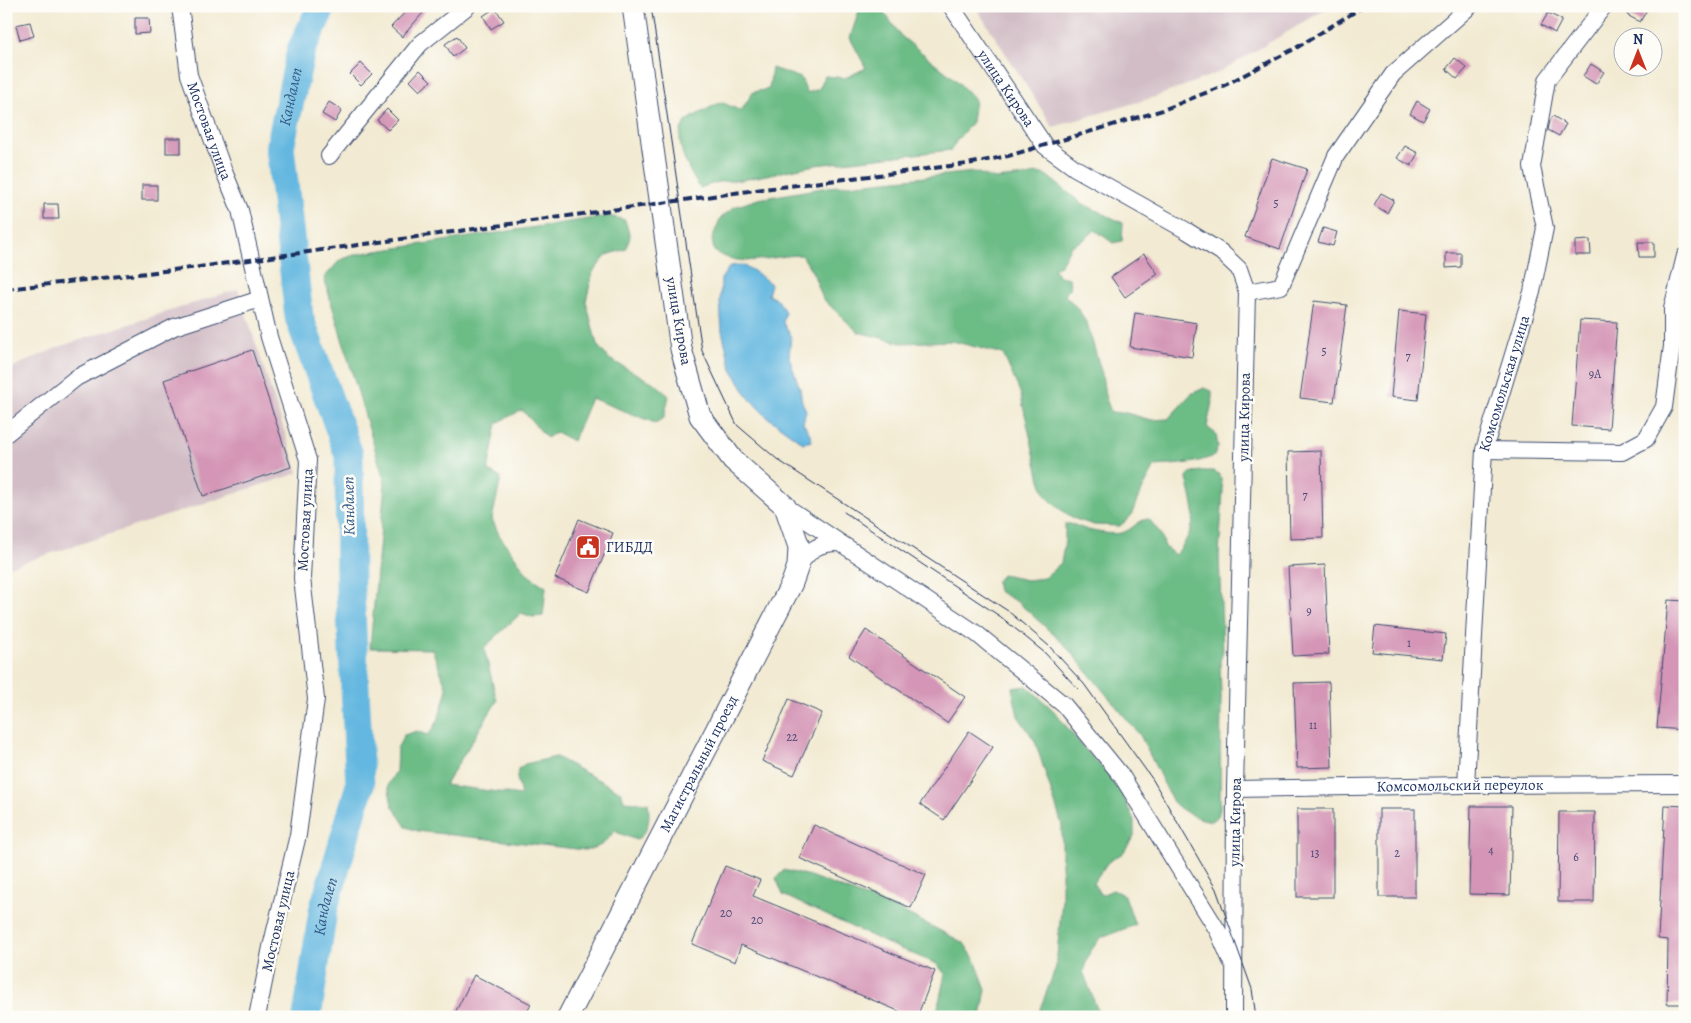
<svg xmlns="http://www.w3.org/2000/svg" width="1691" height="1023" viewBox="0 0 1691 1023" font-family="Alegreya,serif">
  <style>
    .industrial { fill: #d2bdc6 }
    .forest { fill: #6cbc86; stroke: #447672 }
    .water { fill: #64b7e0; stroke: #40739f }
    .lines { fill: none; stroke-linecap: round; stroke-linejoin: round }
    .river { stroke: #64b7e0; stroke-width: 29 }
    .building { fill: #d495b6 }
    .minor-casing { stroke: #3b4b6f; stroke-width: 18 }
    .major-casing { stroke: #3b4b6f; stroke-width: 23 }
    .minor { stroke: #fff; stroke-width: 16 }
    .major { stroke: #fff; stroke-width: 21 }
    .tram { stroke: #1b2f5e; stroke-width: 1 }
    .rail { stroke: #1b2f5e; stroke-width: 4; stroke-dasharray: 8 4; stroke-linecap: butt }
    .labels { text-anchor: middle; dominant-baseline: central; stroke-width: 5; stroke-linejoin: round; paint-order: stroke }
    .number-label { font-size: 12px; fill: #494874 }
    .street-label { font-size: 15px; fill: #1b2f5e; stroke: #fdfcf7 }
    .poi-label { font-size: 15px; fill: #1b2f5e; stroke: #fdfcf7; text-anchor: start }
    .water-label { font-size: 16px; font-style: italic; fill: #315885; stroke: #fdfcf7 }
  </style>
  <rect width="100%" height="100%" fill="#fdfcf7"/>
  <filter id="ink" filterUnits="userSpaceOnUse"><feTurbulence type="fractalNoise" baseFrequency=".02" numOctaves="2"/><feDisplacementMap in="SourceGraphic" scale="10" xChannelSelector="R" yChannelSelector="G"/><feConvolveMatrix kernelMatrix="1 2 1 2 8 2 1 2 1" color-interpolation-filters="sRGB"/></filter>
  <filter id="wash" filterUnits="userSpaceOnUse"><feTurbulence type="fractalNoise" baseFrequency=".0096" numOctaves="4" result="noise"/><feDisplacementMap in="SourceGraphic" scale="20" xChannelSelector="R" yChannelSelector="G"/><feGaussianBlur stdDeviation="1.12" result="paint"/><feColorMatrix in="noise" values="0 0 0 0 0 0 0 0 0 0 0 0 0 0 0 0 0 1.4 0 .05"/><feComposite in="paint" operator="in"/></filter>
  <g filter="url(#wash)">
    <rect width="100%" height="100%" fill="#f2ead2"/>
    <g class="industrial">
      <polygon points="975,6 1331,6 1220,72 1155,97 1053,127"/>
      <polygon points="238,289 298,473 6,568 6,370 61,346"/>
    </g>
    <g class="forest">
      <path d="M860,8H881L901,36L956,80L975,100L972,122L957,140L951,150L815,165L742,180L718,182L700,188C690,173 670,138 686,122C692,116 712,107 721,102L741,111L753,92L769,89L772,68L801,78L807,93L819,89L825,76L845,78L866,68L850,38Z"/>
      <path d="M975,172L995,179L1027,176L1037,173L1046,175L1081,203L1123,223L1122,241L1113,243L1095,230L1085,239L1071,246L1061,264L1054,269L1059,276L1069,278L1070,287L1065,295L1079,310L1087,324L1102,374L1105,396L1111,412L1126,413L1151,420L1168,419L1191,394L1204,388L1212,391V402L1207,427L1216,434L1218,447L1214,456C1192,465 1178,464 1155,466L1138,498L1131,516L1120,526L1094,525L1075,519L1057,507L1046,496L1040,480L1020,392L1003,354L952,341L902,343L858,332L823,299L814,275L802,255C771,255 742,270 714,251L712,239L720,219L734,207L758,199L828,187Z"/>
      <path d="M609,216L625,220L630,237L626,249L607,255L593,272L586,301L597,345L609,359L656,384L669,396L664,418L655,423L591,398L573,441L556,432L547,438L522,410L497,423L488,471L501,478L492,519L499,535L528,575L546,587L543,616L533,617L521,613L484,648L497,701L445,785L521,795L517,778L518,769L525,764L556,757L621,792L624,801L648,803C650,818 650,831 636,840L614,831C606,843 600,848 585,850L418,831L406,827L392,805L388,785L396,771L397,749L404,735L417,731L428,735L438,721L447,689L432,649L370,648L385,483L324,278L340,260L357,254Z"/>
      <path d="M1201,471H1214L1220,475L1223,490L1219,556L1223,651L1220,661L1221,696L1220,809L1218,816L1211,821C1196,818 1184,813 1173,802L1140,735L1065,645L1019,603L998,591L996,582L1002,575L1027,580L1044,578L1061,563L1065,540V524C1074,523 1080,528 1088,530C1097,532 1112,535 1121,533C1132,531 1138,519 1149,519L1161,534L1165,547L1175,555C1185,545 1194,527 1194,512C1193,501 1189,489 1187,478L1190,473Z"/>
      <polygon points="1027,686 1054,711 1083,747 1117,784 1134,820 1134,836 1123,853 1108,862 1093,883 1101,895 1113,890 1125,896 1135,925 1100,938 1090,952 1083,971 1100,1017 1037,1017 1056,967 1062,898 1062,825 1035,741 1018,716 1012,688"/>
      <polygon points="784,870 810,876 902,911 964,943 975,960 986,989 981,1017 936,1017 945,974 937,964 884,942 783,895 776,878"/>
    </g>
    <path class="water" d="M741,265C757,271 758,275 771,284L768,295L778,300L785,312L783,323L791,336L789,357L800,389L802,402L806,410L803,423L810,434L812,441L803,443L767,417L748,397L731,368L722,331L720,303L721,279L730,266Z"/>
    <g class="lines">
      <path class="river" id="s1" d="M307,1017L323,911L360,785L350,592L349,455L299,317L280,147L301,50L322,6"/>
    </g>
    <g id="blocks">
      <g class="building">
        <polygon points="411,6 429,6 402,37 391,27"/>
        <polygon points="1631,6 1649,6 1640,22 1627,15"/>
        <polygon points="495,8 504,21 491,29 483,16"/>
        <polygon points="1548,13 1562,20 1555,33 1541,25"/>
        <polygon points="135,18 149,18 150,33 135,34"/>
        <polygon points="30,22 34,36 20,40 16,25"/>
        <polygon points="457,36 465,48 453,57 445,44"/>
        <polygon points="1455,58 1467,68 1457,79 1446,69"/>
        <polygon points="361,63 372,74 361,85 350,74"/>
        <polygon points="1591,64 1604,72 1596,84 1583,76"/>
        <polygon points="420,70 431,81 420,91 410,81"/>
        <polygon points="1417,101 1430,109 1423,121 1410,114"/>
        <polygon points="329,102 342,110 335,122 322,114"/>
        <polygon points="387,109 398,120 388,130 377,120"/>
        <polygon points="1553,116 1566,124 1559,136 1548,130 1550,121"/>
        <rect x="166" y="138" width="15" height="15"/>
        <polygon points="1405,146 1418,153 1411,166 1397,158"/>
        <polygon points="1272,158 1307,169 1280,249 1245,237"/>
        <rect x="142" y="185" width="15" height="15"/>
        <polygon points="1381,193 1394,200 1387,213 1374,205"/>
        <polygon points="44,204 58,204 59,219 44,219"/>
        <polygon points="1323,228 1337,232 1333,246 1318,242"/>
        <polygon points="1590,240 1591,255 1575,255 1575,241"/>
        <polygon points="1638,242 1654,242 1654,257 1639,257"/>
        <polygon points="1446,253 1461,253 1461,267 1446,268"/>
        <polygon points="1144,254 1158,274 1125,297 1111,277"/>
        <polygon points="1314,301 1347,305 1334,402 1300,398"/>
        <polygon points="1399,311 1426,314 1418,400 1391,397"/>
        <polygon points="1135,313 1197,323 1192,357 1130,347"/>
        <polygon points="1580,320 1617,322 1609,429 1572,426"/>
        <polygon points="252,350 291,467 203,496 164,380"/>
        <polygon points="1321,451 1323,538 1290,539 1288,452"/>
        <polygon points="579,519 613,533 589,592 555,578"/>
        <polygon points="1325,565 1329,654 1293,656 1288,567"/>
        <polygon points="1668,600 1685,601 1685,730 1657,728"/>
        <polygon points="1375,626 1446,634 1443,659 1372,652"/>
        <polygon points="866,630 965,697 947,723 849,656"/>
        <polygon points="1329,682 1332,767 1297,768 1294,683"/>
        <polygon points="789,699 822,713 794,775 762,761"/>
        <polygon points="969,731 993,747 944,820 920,804"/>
        <polygon points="1665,805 1685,806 1685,1004 1667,1004 1668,940 1658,939"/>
        <polygon points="1471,806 1512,806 1510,895 1469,894"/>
        <rect x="1297" y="809" width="36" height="88"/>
        <rect x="1379" y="809" width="36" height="88"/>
        <polygon points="1559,812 1595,812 1594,902 1558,902"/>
        <polygon points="814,825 926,875 911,908 799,858"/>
        <polygon points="725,866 760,880 753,896 935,971 917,1017 913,1017 741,945 735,962 692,944"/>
        <polygon points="474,975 531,1004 525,1017 453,1017"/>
      </g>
    </g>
  </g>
  <g filter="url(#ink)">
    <use href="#blocks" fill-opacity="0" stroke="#3b4b6f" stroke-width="1"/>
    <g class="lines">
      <defs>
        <g id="minor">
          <path id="s2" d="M180,6L189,75L223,169L240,210L269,337L308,460L302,578L316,699L298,835L271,947L257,1017"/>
          <path id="s3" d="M951,6L1045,146L1075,168L1187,231L1221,252L1239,269L1247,292L1235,789L1234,1017"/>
          <polyline points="329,156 420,44 468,6"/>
          <polyline points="1247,292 1281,286 1336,156 1393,74 1470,6"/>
          <polyline points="6,434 76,378 174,327 260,299"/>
          <polyline points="1484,450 1622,452 1646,439 1664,407 1672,346 1672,309 1685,256"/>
          <polyline points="785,506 977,634 1064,705 1121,775 1218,931 1231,961"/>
          <path d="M798,566C811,549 817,543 839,543"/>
          <path id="s4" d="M1466,785L1484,450L1532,292L1545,228L1532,167L1547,80L1604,6"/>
          <path id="s5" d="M1235,789L1466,785L1685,784"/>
        </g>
        <g id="major">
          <path id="s6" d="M568,1017L792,583L798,566L799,547L785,506L733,460L700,416L681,349L633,6"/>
        </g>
      </defs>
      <use href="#minor" class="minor-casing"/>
      <use href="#major" class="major-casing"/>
      <use href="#minor" class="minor"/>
      <use href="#major" class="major"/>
      <g class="tram">
        <polyline points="651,6 702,351 737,425 778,460 1008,611 1049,646 1084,684 1153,780 1216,889 1252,989 1256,1017"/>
        <polyline points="844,512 1001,617 1045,653 1078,689"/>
      </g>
      <polyline class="rail" points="6,289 199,267 756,190 967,164 1008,156 1163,110 1225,85 1296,48 1364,6"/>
    </g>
  </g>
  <defs>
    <symbol id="civic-square" viewBox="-11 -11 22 22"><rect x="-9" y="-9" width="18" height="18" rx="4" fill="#c8321e" stroke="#fdfcf7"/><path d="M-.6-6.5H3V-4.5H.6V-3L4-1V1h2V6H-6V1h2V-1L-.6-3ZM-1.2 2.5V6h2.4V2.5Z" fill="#fff"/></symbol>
  </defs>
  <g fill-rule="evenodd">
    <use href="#civic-square" x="574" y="533" width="28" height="28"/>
  </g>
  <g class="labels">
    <g class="number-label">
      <text x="1276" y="203">5</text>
      <text x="1324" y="351">5</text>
      <text x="1408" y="356">7</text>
      <text x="1595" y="374">9А</text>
      <text x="1305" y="495">7</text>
      <text x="1309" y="611">9</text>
      <text x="1409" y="643">1</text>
      <text x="1313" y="725">11</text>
      <text x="792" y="737">22</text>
      <text x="1491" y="850">4</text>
      <text x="1315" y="853">13</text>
      <text x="1397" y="853">2</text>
      <text x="1576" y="857">6</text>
      <text x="726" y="913">20</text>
      <text x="757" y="920">20</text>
    </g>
    <g class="street-label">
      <text stroke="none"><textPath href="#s3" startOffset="99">улица Кирова</textPath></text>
      <text stroke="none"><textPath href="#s2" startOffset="129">Мостовая улица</textPath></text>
      <text transform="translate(679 321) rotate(80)">улица Кирова</text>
      <text stroke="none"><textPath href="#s4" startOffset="405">Комсомольская улица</textPath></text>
      <text transform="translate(1244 417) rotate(-89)">улица Кирова</text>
      <text transform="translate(305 520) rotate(-87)">Мостовая улица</text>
      <text stroke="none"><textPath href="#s6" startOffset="285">Магистральный проезд</textPath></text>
      <text stroke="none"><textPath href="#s5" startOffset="225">Комсомольский переулок</textPath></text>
      <text transform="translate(1235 822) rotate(-89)">улица Кирова</text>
      <text transform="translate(278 921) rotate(-77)">Мостовая улица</text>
    </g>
    <g class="poi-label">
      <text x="606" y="547">ГИБДД</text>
    </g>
    <g class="water-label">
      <text stroke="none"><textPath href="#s1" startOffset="938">Кандалеп</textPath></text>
      <text transform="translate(349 506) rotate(-91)">Кандалеп</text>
      <text stroke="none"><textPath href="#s1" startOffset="112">Кандалеп</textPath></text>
    </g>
  </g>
  <rect width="1691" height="1023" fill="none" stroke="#fdfcf7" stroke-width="25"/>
  <g transform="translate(1638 52)"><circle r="24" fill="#fdfcf7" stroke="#a3aaba"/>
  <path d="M0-4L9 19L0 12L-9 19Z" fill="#c8321e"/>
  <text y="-8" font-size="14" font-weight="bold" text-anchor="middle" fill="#1b2f5e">N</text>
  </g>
</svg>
